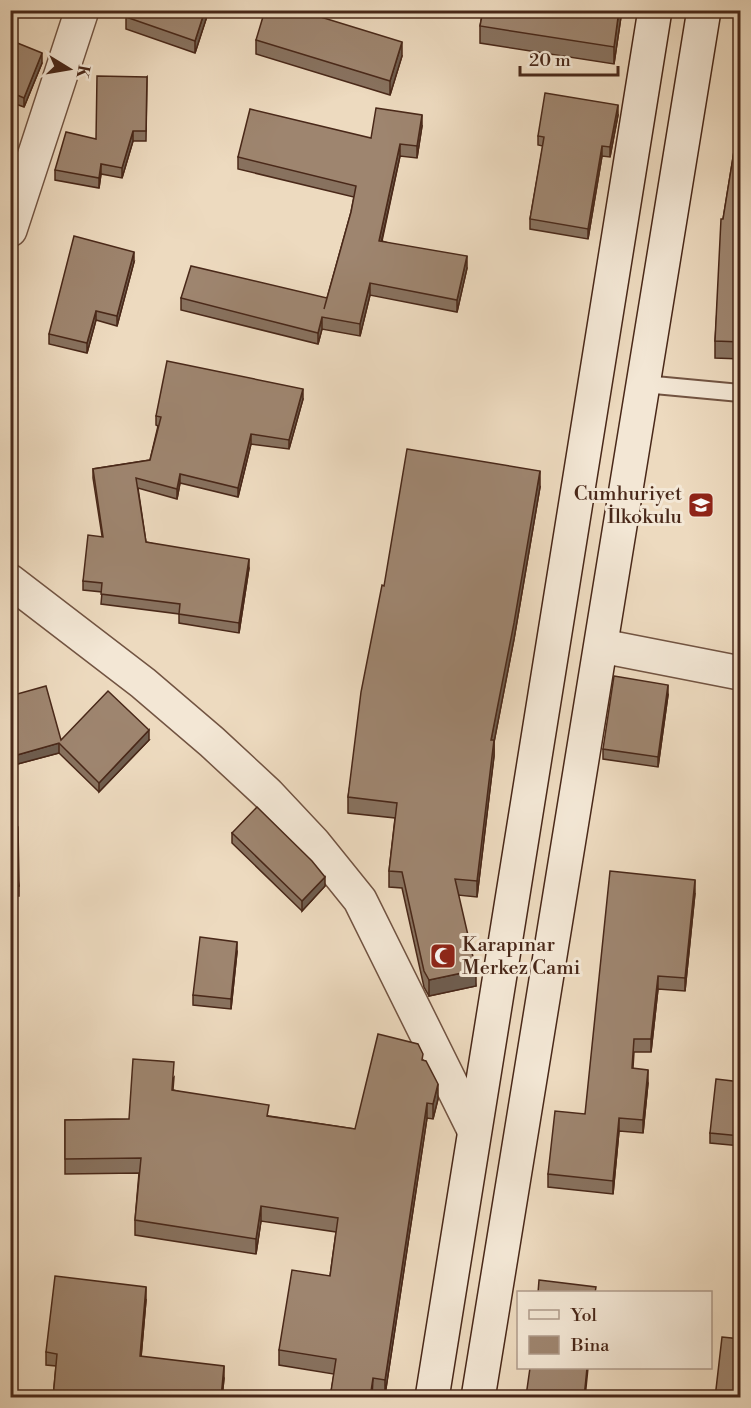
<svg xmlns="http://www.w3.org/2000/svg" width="751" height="1408" viewBox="0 0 751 1408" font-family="'Libre Bodoni',serif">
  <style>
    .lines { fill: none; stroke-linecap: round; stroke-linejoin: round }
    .service-casing { stroke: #725442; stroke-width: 20 }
    .minor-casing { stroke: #725442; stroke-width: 36 }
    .secondary-casing { stroke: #492819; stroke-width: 36 }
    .service { stroke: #f3e7d5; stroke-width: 16 }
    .minor { stroke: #f3e7d5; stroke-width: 33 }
    .secondary { stroke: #f3e7d5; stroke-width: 33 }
    .wall { fill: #88725f; stroke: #492819; stroke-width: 1.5 }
    .shaded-wall { fill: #6f5d4e; stroke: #492819; stroke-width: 1.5 }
    .building { fill: #9e856f; stroke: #492819; stroke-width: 1.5 }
    .labels { text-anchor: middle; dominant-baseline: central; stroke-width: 6; stroke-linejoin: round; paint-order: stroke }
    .poi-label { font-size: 20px; fill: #492819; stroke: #f3e7d5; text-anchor: end }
  </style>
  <rect width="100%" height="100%" fill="#eddabf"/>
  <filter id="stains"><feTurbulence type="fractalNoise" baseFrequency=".00333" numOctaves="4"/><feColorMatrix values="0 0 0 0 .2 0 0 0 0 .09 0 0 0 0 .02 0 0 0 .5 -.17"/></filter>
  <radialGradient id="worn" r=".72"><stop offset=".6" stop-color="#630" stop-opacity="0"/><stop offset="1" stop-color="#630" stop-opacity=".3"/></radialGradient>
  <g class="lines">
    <defs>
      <polyline id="service" points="644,384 740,393"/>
      <g id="minor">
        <polyline points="10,230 82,10"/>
        <polyline points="10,581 143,683 212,742 268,794 314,843 360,900 474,1130"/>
        <polyline points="602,646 740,673"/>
      </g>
      <g id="secondary">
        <polyline points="432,1398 655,10"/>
        <polyline points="478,1398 704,10"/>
      </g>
    </defs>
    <use href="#service" class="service-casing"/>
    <use href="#minor" class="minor-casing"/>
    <use href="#secondary" class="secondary-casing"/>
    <use href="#service" class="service"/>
    <use href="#minor" class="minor"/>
    <use href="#secondary" class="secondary"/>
  </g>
  <g class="wall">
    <polygon points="128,10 209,10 195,53 126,29 126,17"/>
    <polygon points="483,10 622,10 614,64 480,43 480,26"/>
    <polygon points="10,40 42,63 24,107 10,102"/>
    <polygon points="256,40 402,56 390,95 256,54"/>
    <polygon points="147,77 146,141 133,141 122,178 101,174 99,188 55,180 55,170 96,139"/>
    <polygon points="741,108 741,359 715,358 715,341 723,219"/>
    <polygon points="618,115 610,157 602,156 588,239 530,229 530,219 543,146 538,145 538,136"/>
    <polygon points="422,126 417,158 400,156 382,241 467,268 457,312 370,295 360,336 322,329 318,344 181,310 181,298 327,298 351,212 354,197 238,169 238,157 371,138"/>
    <polygon points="134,262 117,326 96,320 87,353 49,344 49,334"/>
    <polygon points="303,399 289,449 251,444 238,497 180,483 177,499 138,488 146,542 249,568 239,633 179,623 179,614 101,604 102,592 83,590 83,581 102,536 93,478 93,469 150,460 158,426 156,425 156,416"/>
    <polygon points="540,487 514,639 494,742 494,756 477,897 458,895 476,986 429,996 424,987 402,888 389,887 389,871 395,818 348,813 348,797 384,586"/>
    <polygon points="668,695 658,767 603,759 603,749"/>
    <polygon points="61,740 149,740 99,792 59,753 10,766"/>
    <polygon points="10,827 19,886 19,896 10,896"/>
    <polygon points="232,833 325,886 302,911 232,843"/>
    <polygon points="695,893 685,991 658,989 651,1052 634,1052 633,1068 648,1083 643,1133 619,1131 613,1194 548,1187 548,1174 585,1114"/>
    <polygon points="237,952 231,1009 193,1005 193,995"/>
    <polygon points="423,1060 438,1099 433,1119 427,1118 385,1395 373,1393 372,1398 330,1398 334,1374 279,1365 279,1350 330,1276 336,1232 261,1221 256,1254 135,1235 135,1220 139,1173 65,1174 65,1120 129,1119 174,1077 173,1090 269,1116 355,1129"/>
    <polygon points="741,1082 741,1146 710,1143 710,1133"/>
    <polygon points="146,1300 141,1357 224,1378 222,1398 53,1398 56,1366 46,1365 46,1352"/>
  </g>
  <g class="shaded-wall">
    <polygon points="17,10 21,10 10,38 10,28"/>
    <polygon points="205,10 209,10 195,53 195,41"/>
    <polygon points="619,10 622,10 614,64 614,47"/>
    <polygon points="402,42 402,56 390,95 390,81"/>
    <polygon points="42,53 42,63 24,107 24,98"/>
    <polygon points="618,105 618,115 610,157 610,147"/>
    <polygon points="422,115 422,126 417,158 417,146"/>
    <polygon points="133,131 133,141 122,178 122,168"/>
    <polygon points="400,144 400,156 379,252 379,241"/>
    <polygon points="602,146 602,156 588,239 588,229"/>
    <polygon points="101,164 101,174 99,188 99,178"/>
    <polygon points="134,252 134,262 117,326 117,316"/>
    <polygon points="467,256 467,268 457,312 457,300"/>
    <polygon points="370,283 370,295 360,336 360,324"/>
    <polygon points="96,311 96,320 87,353 87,343"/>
    <polygon points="322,317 322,329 318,344 318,333"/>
    <polygon points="303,389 303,399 289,449 289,440"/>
    <polygon points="251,434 251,444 238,497 238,488"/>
    <polygon points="540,471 540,487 514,639 494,742 494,756 477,897 477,881 491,740"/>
    <polygon points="180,474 180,483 177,499 177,489"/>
    <polygon points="249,559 249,568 239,633 239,623"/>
    <polygon points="668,685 668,695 658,767 658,757"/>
    <polygon points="149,730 149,740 99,792 99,783"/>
    <polygon points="59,743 59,753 10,766 10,757"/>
    <polygon points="325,877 325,886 302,911 302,901"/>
    <polygon points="695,880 695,893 685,991 685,978"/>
    <polygon points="237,942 237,952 231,1009 231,999"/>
    <polygon points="476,970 476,986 429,996 429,980"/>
    <polygon points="658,976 658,989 651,1052 651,1039"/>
    <polygon points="648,1070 648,1083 643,1133 643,1120"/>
    <polygon points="438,1084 438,1099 433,1119 433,1104"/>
    <polygon points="427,1103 427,1118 385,1395 385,1380"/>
    <polygon points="619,1118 619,1131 613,1194 613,1181"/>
    <polygon points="261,1206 261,1221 256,1254 256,1239"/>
    <polygon points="146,1287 146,1300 140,1369 140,1356"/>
    <polygon points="224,1366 224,1378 222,1398 221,1398"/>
    <polygon points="587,1368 588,1368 585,1398 584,1398"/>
    <polygon points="373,1378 372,1398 370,1398"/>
  </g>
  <g class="building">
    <polygon points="10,10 17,10 10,28"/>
    <polygon points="128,10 205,10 195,41 126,17"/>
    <polygon points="265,10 298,10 402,42 390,81 256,40"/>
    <polygon points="483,10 619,10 614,47 480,26"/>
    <polygon points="10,40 42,53 24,98 10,92"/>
    <polygon points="97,76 147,77 146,131 133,131 122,168 101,164 99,178 55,170 66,132 96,139"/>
    <polygon points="545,93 618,105 610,147 602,146 588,229 530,219 544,137 538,136"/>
    <polygon points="376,108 422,115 417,146 400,144 379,241 467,256 457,300 370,283 360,324 322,317 318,333 181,298 191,266 327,298 324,309 351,212 356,186 238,157 250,109 371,138"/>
    <polygon points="741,108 741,342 715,341 721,219 723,219"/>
    <polygon points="74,236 134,252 117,316 96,311 87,343 49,334"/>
    <polygon points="167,361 303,389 289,440 251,434 238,488 180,474 177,489 136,478 146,542 249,559 239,623 179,614 180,604 101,594 102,583 83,581 88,535 103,537 93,469 150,460 161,417 156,416"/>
    <polygon points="407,449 540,471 514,623 491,740 494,740 477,881 455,879 476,970 429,980 424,971 402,872 389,871 397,803 348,797 361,692 382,585 384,586"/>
    <polygon points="614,676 668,685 658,757 603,749"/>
    <polygon points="46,686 61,740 108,691 149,730 99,783 59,743 10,757 10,696"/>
    <polygon points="257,807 312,861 325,877 302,901 232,833"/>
    <polygon points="10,827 18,827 19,886 10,886"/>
    <polygon points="610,871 695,880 685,978 658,976 651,1039 634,1039 632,1068 648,1070 643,1120 619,1118 613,1181 548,1174 555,1111 585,1114"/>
    <polygon points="200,937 237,942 231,999 193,995"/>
    <polygon points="378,1034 418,1044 423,1054 422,1060 426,1061 438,1084 433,1104 427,1103 385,1380 373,1378 370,1398 330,1398 336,1359 279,1350 292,1270 330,1276 338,1218 261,1206 256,1239 135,1220 141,1158 65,1159 65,1120 129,1119 133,1059 174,1062 172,1090 269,1105 267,1116 355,1129"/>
    <polygon points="716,1079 741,1082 741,1136 710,1133"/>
    <polygon points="55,1276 146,1287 140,1356 224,1366 221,1398 53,1398 57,1354 46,1352"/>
    <polygon points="539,1280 596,1287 595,1293 538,1293"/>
    <polygon points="722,1337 741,1339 741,1398 715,1398"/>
    <polygon points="530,1368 587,1368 584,1398 543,1398 526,1396"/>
  </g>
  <defs>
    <symbol id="school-square" viewBox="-11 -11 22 22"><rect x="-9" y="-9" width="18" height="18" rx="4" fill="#8f2418" stroke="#f3e7d5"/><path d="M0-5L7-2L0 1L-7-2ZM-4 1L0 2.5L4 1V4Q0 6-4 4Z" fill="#fff"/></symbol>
    <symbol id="mosque-square" viewBox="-11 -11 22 22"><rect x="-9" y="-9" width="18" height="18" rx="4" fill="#8f2418" stroke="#f3e7d5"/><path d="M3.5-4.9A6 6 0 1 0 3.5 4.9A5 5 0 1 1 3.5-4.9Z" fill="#fff"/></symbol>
  </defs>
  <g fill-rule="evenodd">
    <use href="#school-square" x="686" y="490" width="30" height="30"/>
    <use href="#mosque-square" x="428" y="941" width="30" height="30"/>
  </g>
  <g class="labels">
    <g class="poi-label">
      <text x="682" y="494">Cumhuriyet<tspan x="682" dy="23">İlkokulu</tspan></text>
      <text x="462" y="945" text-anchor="start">Karapınar<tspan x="462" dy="23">Merkez Cami</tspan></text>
    </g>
  </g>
  <rect width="751" height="1408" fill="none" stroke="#eddabf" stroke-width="36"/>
  <rect x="12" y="12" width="727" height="1384" fill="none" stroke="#492819" stroke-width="3"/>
  <rect x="18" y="18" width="715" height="1372" fill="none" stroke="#492819" stroke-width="1.5"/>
  <rect x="517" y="1291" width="195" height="78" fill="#f3e7d5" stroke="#af9b8a" stroke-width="1.5"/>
  <rect x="529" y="1310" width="30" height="9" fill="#f3e7d5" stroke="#af9b8a" stroke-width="1.5"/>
  <text x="571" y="1321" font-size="18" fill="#492819">Yol</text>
  <rect x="529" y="1336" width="30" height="18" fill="#9e856f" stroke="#af9b8a" stroke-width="1.5"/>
  <text x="571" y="1351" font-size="18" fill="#492819">Bina</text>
  <g transform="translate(69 69) rotate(101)" stroke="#f3e7d5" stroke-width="4.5" paint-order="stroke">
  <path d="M0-4.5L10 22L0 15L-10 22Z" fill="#492819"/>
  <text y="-9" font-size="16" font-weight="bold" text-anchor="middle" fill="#492819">K</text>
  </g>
  <path d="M520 66v9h98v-9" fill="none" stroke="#492819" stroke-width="3"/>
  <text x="529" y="66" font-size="18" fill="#492819" stroke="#f3e7d5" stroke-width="4.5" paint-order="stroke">20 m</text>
  <rect width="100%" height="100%" filter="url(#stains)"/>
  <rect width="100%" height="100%" fill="url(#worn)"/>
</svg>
